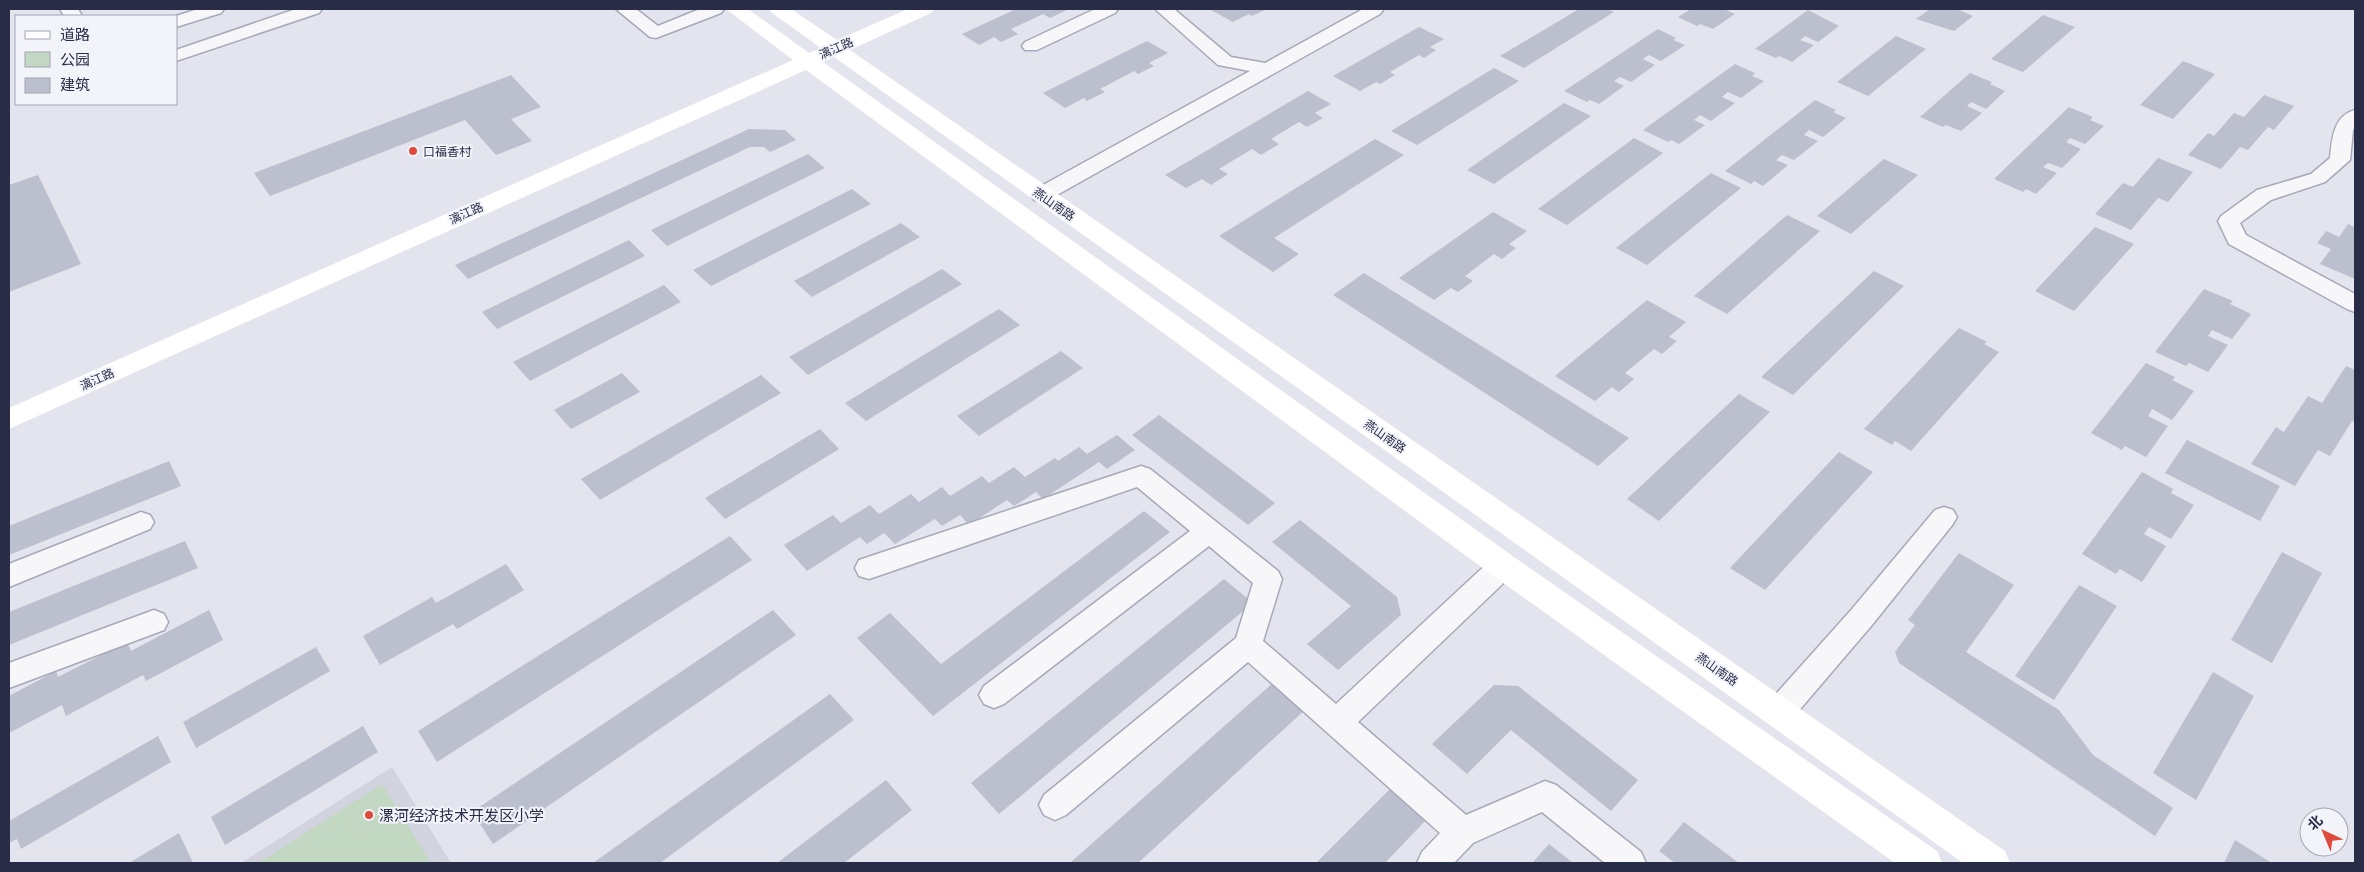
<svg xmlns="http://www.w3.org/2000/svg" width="2364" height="872" viewBox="0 0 2364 872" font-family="'Golos Text','Noto Sans SC',sans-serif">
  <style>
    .built { fill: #d1d3df }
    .green { fill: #c3d8c3 }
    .building { fill: #bcbfcd }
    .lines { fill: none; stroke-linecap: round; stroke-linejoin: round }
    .street-casing { stroke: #a7a9b8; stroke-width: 3 }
    .street { fill: #f7f7fa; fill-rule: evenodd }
    .secondary { fill: #fff; fill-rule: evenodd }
    .poi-dot { fill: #de4a3b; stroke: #f3f4f9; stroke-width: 2 }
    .labels { text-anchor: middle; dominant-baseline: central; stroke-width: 4; stroke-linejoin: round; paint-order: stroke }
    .street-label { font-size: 12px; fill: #282c47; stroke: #f3f4f9 }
    .poi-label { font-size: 12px; fill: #282c47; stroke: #f3f4f9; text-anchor: start }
    .near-poi-label { font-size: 15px; fill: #282c47; stroke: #f3f4f9; text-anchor: start }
  </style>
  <rect width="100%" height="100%" fill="#e3e4ed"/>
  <polygon class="built" points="392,767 451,863 241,863"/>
  <polygon class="green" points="382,784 431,863 258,863"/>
  <g class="building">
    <polygon points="1016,9 1067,10 1050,18 1043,14 1011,29 1018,34 1001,42 994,37 979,45 962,34"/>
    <polygon points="1209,9 1267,9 1252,16 1249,14 1233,22"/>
    <polygon points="1579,9 1607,9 1614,12 1524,68 1500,56"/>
    <polygon points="1691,9 1724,9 1735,14 1713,29 1700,24 1697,26 1678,17"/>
    <polygon points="1930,9 1961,9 1959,10 1973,16 1954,31 1916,19"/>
    <polygon points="1808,10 1839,26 1818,42 1805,36 1800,40 1814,45 1792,62 1779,56 1776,58 1755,49"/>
    <polygon points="2043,15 2075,27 2023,72 1991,59"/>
    <polygon points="1419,27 1444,39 1430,47 1436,50 1424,58 1419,55 1390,72 1395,75 1380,84 1376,82 1360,91 1333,76"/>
    <polygon points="1658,29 1676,38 1673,40 1685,45 1661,61 1649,55 1643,59 1655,65 1631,82 1620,77 1614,81 1624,86 1599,104 1590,100 1587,102 1564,91"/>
    <polygon points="1896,36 1926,49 1868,96 1837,82"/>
    <polygon points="1147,41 1168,53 1149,63 1154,66 1138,74 1134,71 1100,89 1105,92 1087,101 1084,98 1065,108 1043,93"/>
    <polygon points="2183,61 2215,74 2173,119 2140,105"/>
    <polygon points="1735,64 1755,73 1752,76 1764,81 1741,98 1728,92 1722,97 1735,103 1711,121 1700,115 1694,120 1705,125 1679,144 1671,140 1668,142 1643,130"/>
    <polygon points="1494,68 1519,81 1417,145 1391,131"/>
    <polygon points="1970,73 1992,82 1990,84 2005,91 1986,109 1971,102 1967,106 1982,113 1961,131 1946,125 1943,127 1920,117"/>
    <polygon points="511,75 541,107 511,119 532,141 496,155 465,120 270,196 254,173"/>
    <polygon points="1308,91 1331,104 1315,113 1323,118 1307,127 1299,122 1271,139 1279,144 1261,155 1252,149 1219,169 1228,174 1211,185 1202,179 1186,188 1165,175"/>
    <polygon points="2264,95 2294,106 2274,130 2268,127 2248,150 2240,147 2221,169 2188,155 2208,133 2214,136 2234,113 2244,117"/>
    <polygon points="1815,100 1836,110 1833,112 1846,118 1823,137 1809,130 1804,135 1818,141 1794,160 1782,155 1776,160 1788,165 1763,186 1754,181 1751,184 1725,171"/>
    <polygon points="1564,103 1591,116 1494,184 1467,170"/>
    <polygon points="2069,107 2093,117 2090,120 2104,126 2085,144 2070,138 2066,142 2081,149 2062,168 2048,163 2043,167 2057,173 2036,194 2026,189 2023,192 1994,179"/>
    <polygon points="749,129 785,130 796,140 770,152 764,147 750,147 468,279 455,265"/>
    <polygon points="1634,138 1663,153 1567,225 1538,209"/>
    <polygon points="1375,139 1404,155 1274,238 1299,254 1273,272 1219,236"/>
    <polygon points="808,154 825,168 667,246 651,230"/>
    <polygon points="2158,158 2193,172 2168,202 2158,198 2131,230 2095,214 2123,183 2133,187"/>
    <polygon points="1884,159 1918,175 1851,234 1817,216"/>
    <polygon points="1711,173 1741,188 1647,265 1616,248"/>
    <polygon points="38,175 81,264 9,292 9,185"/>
    <polygon points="852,189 871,204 711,286 693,270"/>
    <polygon points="1493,212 1527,231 1509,244 1516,248 1502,259 1494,254 1465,276 1473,281 1458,292 1451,288 1434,300 1399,278"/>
    <polygon points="1787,215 1820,231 1727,314 1694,296"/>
    <polygon points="901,223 920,237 812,297 794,281"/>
    <polygon points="2348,224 2355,227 2355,279 2320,264 2331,249 2317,243 2326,231 2339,237"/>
    <polygon points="2095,227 2134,244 2074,311 2035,291"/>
    <polygon points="629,240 645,256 497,329 482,312"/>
    <polygon points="942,269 962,284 808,375 789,357"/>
    <polygon points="1874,271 1904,286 1793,395 1761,377"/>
    <polygon points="1364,273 1629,438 1598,466 1333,295"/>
    <polygon points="664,285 681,302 530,381 513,362"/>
    <polygon points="2204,289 2233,301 2230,304 2251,314 2232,339 2212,330 2208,336 2228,345 2208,372 2189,363 2186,366 2155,352"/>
    <polygon points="1647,300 1686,322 1669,337 1677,341 1662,354 1654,349 1625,373 1634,379 1619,392 1612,387 1595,401 1555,376"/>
    <polygon points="999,309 1020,325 866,421 845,403"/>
    <polygon points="1959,328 1987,342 1984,344 1999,352 1911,451 1895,441 1892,445 1864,429"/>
    <polygon points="1061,351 1083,368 979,436 957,416"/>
    <polygon points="2146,363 2175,377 2172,380 2194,391 2172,420 2152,409 2148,416 2168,426 2146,457 2125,446 2122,450 2091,433"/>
    <polygon points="2346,366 2355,370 2355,422 2352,421 2330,456 2318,450 2295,486 2251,464 2276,427 2284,432 2308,396 2322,403"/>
    <polygon points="622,373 640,392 571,429 554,410"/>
    <polygon points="761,375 781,393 600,500 581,479"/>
    <polygon points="1739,394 1770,412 1659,521 1627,499"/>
    <polygon points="1159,415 1275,503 1248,525 1132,435"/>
    <polygon points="820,429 839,449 725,519 705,498"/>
    <polygon points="1117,435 1135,450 1107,469 1099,462 1043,499 1036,492 1014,506 1007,500 969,525 960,515 942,526 935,519 895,544 884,533 867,544 860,537 807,571 784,545 833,515 841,523 870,505 879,514 911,494 919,502 942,487 950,496 982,476 989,483 1014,467 1025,477 1055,458 1058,461 1079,447 1087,454"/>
    <polygon points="2187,440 2280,486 2260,521 2165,473"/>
    <polygon points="1839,452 1873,472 1765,590 1730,568"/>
    <polygon points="169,461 181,486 9,555 9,526"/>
    <polygon points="2142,472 2173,489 2171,493 2194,505 2171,539 2149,527 2144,534 2166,546 2142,582 2120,569 2116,574 2082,554"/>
    <polygon points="1144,511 1170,532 933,716 857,638 890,613 941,664"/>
    <polygon points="1300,520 1397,597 1401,615 1338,670 1307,644 1351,606 1272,542"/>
    <polygon points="730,536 752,560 437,762 418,731"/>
    <polygon points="185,541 198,568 9,645 9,612"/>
    <polygon points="2282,552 2322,573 2272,663 2231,640"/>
    <polygon points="1959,553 2014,585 1966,652 2059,710 2093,755 2173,808 2155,836 1899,663 1895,652 1915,625 1908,620"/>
    <polygon points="506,564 524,590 457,629 453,624 380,665 363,636 432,597 436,603"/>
    <polygon points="1224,579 1253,603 999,814 971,783"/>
    <polygon points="2079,585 2117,606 2054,700 2015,676"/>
    <polygon points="209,610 223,640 146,681 143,675 66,716 62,705 9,733 9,696 56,671 58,677 127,642 131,651"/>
    <polygon points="773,610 796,635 493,844 472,812"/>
    <polygon points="316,647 330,671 196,748 183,722"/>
    <polygon points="2213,672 2254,696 2196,800 2153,773"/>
    <polygon points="1275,681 1307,708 1138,863 1070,863"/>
    <polygon points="1494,685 1518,686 1638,780 1611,811 1511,730 1467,774 1432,744"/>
    <polygon points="830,694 854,720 660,863 593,863"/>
    <polygon points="363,726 378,752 225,845 211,817"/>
    <polygon points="158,736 171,762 21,849 17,839 9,843 9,821"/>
    <polygon points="886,780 912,810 844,863 777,863"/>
    <polygon points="1390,789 1426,820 1385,863 1316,863"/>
    <polygon points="1684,822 1739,863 1675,863 1659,851"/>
    <polygon points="179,833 193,863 129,863"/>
    <polygon points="2235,840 2272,863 2224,863"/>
    <polygon points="1549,844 1573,863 1532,863"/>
  </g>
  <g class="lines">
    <defs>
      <g id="street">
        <polygon points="60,9 78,9 82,16 64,16"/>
        <polygon points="198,9 224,9 221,13 176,27 176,16"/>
        <polygon points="296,9 322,9 319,13 176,61 176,50"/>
        <polygon points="616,9 636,9 658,26 700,9 724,9 721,13 656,38 650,37"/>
        <polygon points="1095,9 1118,9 1115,13 1037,50 1025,50 1022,46 1025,42"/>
        <polygon points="1155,9 1174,9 1231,57 1265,63 1363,9 1383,10 1380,14 1048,200 1041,201 1034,200 1031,195 1034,190 1250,71 1218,65"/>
        <path d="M2355,110V127L2353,130L2350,160L2325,182L2271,200L2240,223L2246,235L2355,294V312L2347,309L2229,244L2218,221L2221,216L2257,190L2311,174L2330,158C2332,139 2333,116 2355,110Z"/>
        <polygon points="1141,466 1150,469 1278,571 1282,579 1263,641 1336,704 1493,558 1503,555 1513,558 1517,566 1513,574 1358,722 1466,815 1545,781 1556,785 1641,852 1646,863 1605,863 1542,812 1473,843 1454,863 1417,863 1422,852 1440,833 1248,662 1066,815 1055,820 1044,815 1039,805 1044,795 1236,638 1253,583 1209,546 1004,704 994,708 984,704 979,695 984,686 1190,531 1137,487 869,579 859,576 855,568 859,560"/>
        <polygon points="1944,507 1953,510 1957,517 1953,524 1872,625 1790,721 1779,725 1768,721 1764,712 1768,703 1852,609 1935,510"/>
        <polygon points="141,512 150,515 154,522 150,529 9,587 9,564"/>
        <polygon points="154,610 164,614 168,622 164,630 9,688 9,663"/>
      </g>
    </defs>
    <use href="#street" class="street-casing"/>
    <use href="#street" class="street"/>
    <polygon class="secondary" points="726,9 748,9 809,53 821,48 772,13 769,9 791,9 837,40 908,9 934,9 931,13 850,50 2005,851 2010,863 1963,863 834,57 823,62 1514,557 1937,851 1942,863 1895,863 1492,575 806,70 9,429 9,408 793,60"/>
  </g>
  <g class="poi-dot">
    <circle cx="413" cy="151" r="5"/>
    <circle cx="369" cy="815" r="5"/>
  </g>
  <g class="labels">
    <g class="street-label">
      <text transform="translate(836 48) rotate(-23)">漓江路</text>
      <text transform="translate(1054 204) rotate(35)">燕山南路</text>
      <text transform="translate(466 213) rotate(-24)">漓江路</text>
      <text transform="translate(97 379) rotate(-24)">漓江路</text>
      <text transform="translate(1385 436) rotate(35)">燕山南路</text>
      <text transform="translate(1717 669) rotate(35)">燕山南路</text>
    </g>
    <g class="poi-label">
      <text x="423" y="151">口福香村</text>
    </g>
    <g class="near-poi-label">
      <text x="379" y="815">漯河经济技术开发区小学</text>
    </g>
  </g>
  <rect width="2364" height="872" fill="none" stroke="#282c47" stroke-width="20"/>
  <rect x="15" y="15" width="162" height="90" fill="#f3f4f9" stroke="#a2a4b2"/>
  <rect x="25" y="31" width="25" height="8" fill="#ffffff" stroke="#a2a4b2"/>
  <text x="60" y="40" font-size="15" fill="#282c47">道路</text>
  <rect x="25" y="52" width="25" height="15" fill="#c3d8c3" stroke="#a2a4b2"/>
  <text x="60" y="65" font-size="15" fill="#282c47">公园</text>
  <rect x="25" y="78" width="25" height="15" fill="#bcbfcd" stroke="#a2a4b2"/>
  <text x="60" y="90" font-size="15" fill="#282c47">建筑</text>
  <g transform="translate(2324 832) rotate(316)"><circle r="24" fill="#f3f4f9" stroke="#a2a4b2"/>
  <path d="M0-4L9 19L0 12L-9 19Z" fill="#de4a3b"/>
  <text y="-8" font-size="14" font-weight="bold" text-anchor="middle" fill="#282c47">北</text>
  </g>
</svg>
